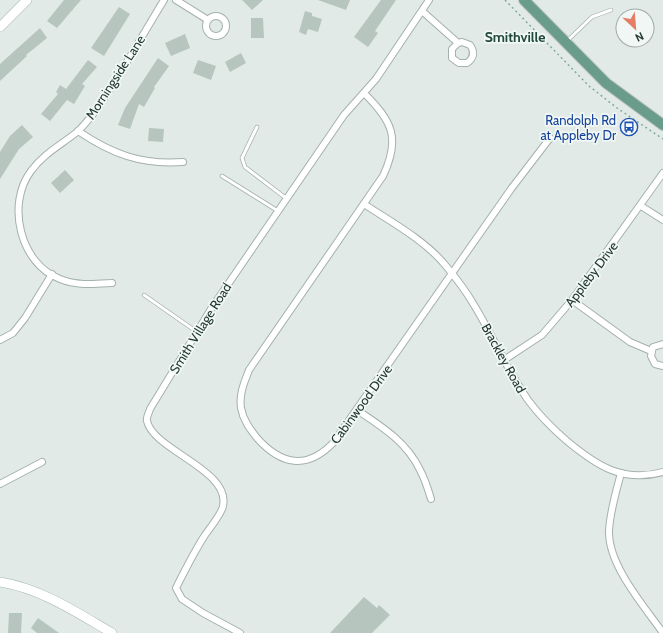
<svg xmlns="http://www.w3.org/2000/svg" width="663" height="633" viewBox="0 0 663 633" font-family="Cabin,sans-serif">
  <style>
    .building { fill: #b7c5bf }
    .lines { fill: none; stroke-linecap: round; stroke-linejoin: round }
    .lane-casing { stroke: #a4b1ac; stroke-width: 4.5 }
    .street-casing { stroke: #a4b1ac; stroke-width: 8 }
    .secondary-casing { stroke: #a1b5ad; stroke-width: 10 }
    .primary-casing { stroke: #bdc4c2; stroke-width: 12 }
    .path { stroke: #84ab9d; stroke-width: 1.5; stroke-dasharray: 2 3; stroke-linecap: butt }
    .lane { stroke: #fff; stroke-width: 3 }
    .street { stroke: #fff; stroke-width: 6 }
    .secondary { stroke: #fff; stroke-width: 9 }
    .primary { stroke: #6a9c8c; stroke-width: 10 }
    .labels { text-anchor: middle; dominant-baseline: central; stroke-width: 3.5; stroke-linejoin: round; paint-order: stroke }
    .street-label { font-size: 13px; fill: #233932; stroke: #f1f7f4 }
    .transit-label { font-size: 13px; fill: #164399; stroke: #f1f7f4; text-anchor: end }
    .neighbourhood-label { font-size: 14px; font-weight: bold; fill: #214a3e; stroke: #f1f7f4 }
  </style>
  <rect width="100%" height="100%" fill="#e1eae6"/>
  <g class="building">
    <polygon points="64,0 81,0 57,28 47,21"/>
    <polygon points="242,0 263,0 252,10"/>
    <polygon points="318,0 350,0 346,10"/>
    <polygon points="381,0 396,0 375,31 378,33 368,47 354,37"/>
    <polygon points="119,7 130,14 104,56 91,48"/>
    <polygon points="305,11 312,13 312,16 322,19 318,32 308,29 306,35 299,32"/>
    <polygon points="251,18 263,18 264,38 251,38"/>
    <polygon points="40,28 47,38 26,55 27,56 0,81 0,64"/>
    <polygon points="185,34 190,48 171,56 165,43"/>
    <polygon points="241,53 246,63 230,72 225,62"/>
    <polygon points="158,58 169,66 154,87 155,88 144,107 139,104 130,129 118,125 125,108"/>
    <polygon points="88,60 97,67 82,84 85,86 74,104 67,100 50,121 41,114 58,94 56,92 60,85 66,89"/>
    <polygon points="198,60 216,66 211,80 193,73"/>
    <polygon points="22,125 33,137 19,149 0,179 0,152 10,136"/>
    <polygon points="149,128 164,129 163,142 148,141"/>
    <polygon points="65,170 74,180 60,193 51,183"/>
    <polygon points="364,597 377,608 379,605 390,615 372,633 330,633"/>
    <polygon points="9,613 22,613 21,633 8,633"/>
    <polygon points="38,618 59,633 37,633 31,628"/>
  </g>
  <g class="lines">
    <defs>
      <g id="lane">
        <polyline points="567,41 592,17 611,10"/>
        <polyline points="257,127 242,158 245,167 287,199"/>
        <polyline points="222,176 278,211"/>
        <polyline points="144,295 197,332"/>
      </g>
      <g id="street">
        <polyline points="176,0 208,20"/>
        <path d="M422,11L458,43L462,42L470,45C475,52 474,58 467,63H459L452,58V49L458,43"/>
        <circle cx="216" cy="26" r="10"/>
        <path d="M364,93C392,121 401,138 383,176L249,370C244,383 239,394 241,408C243,420 250,429 257,438C281,465 307,470 333,443L511,189L550,138"/>
        <path d="M78,131C112,154 141,165 183,162"/>
        <path d="M364,204C391,222 425,240 446,266C456,278 466,291 474,305C493,336 507,370 528,400C539,415 553,429 567,441C597,466 623,483 663,472"/>
        <polyline points="641,206 663,220"/>
        <path d="M112,283C95,284 77,286 60,279C20,264 6,204 31,171C43,154 61,145 77,132C84,126 91,116 97,109C121,74 142,36 164,0"/>
        <polyline points="572,300 630,342 651,351"/>
        <polyline points="0,340 13,333 25,318 52,274"/>
        <polyline points="663,344 653,347 651,356 655,364 663,366"/>
        <polyline points="504,360 542,335 572,300 663,173"/>
        <path d="M357,410C381,426 407,442 420,470C425,479 428,489 431,499"/>
        <path d="M621,473C616,492 610,511 609,531C608,565 644,606 663,633"/>
        <polyline points="0,484 42,462"/>
        <path d="M240,633L203,613L182,599L176,588C185,570 194,552 205,535C210,528 222,513 223,506C231,470 153,450 147,421C146,417 149,413 150,409L211,309L344,115L376,79L429,0"/>
      </g>
      <g id="secondary">
        <polyline points="0,27 27,0"/>
        <path d="M0,582C42,589 76,612 112,633"/>
      </g>
      <polyline id="primary" points="524,0 606,83 663,125"/>
    </defs>
    <use href="#lane" class="lane-casing"/>
    <use href="#street" class="street-casing"/>
    <use href="#secondary" class="secondary-casing"/>
    <use href="#primary" class="primary-casing"/>
    <polyline class="path" points="505,0 589,86 617,108 663,139"/>
    <use href="#lane" class="lane"/>
    <use href="#street" class="street"/>
    <use href="#secondary" class="secondary"/>
    <use href="#primary" class="primary"/>
  </g>
  <defs>
    <symbol id="bus-ring" viewBox="-11 -11 22 22"><circle r="9.5" fill="#f1f7f4" stroke="#1a4fb4" stroke-width="1.5"/><path d="M-5-6H5V4H4V6H2V4H-2V6H-4V4H-5ZM-3.5-4V0h7V-4ZM-3.5 1.2v1.5H-2V1.2ZM2 1.2v1.5H3.5V1.2Z" fill="#1a4fb4"/></symbol>
  </defs>
  <g fill-rule="evenodd">
    <use href="#bus-ring" x="619" y="117" width="20" height="20"/>
  </g>
  <g class="labels">
    <g class="street-label">
      <text transform="translate(115 77) rotate(-57)">Morningside Lane</text>
      <text transform="translate(591 274) rotate(-53)">Appleby Drive</text>
      <text transform="translate(200 328) rotate(-58)">Smith Village Road</text>
      <text transform="translate(504 358) rotate(61)">Brackley Road</text>
      <text transform="translate(361 404) rotate(-54)">Cabinwood Drive</text>
    </g>
    <g class="transit-label">
      <text x="616" y="120">Randolph Rd<tspan x="616" dy="15">at Appleby Dr</tspan></text>
    </g>
    <g class="neighbourhood-label">
      <text x="515" y="37">Smithville</text>
    </g>
  </g>
  <g transform="translate(635 28) rotate(154)"><circle r="19" fill="#f1f7f4" stroke="#9faba6"/>
  <path d="M0-3L7 15L0 10L-7 15Z" fill="#e57e64"/>
  <text y="-6" font-size="11" font-weight="bold" text-anchor="middle" fill="#233932">N</text>
  </g>
</svg>
